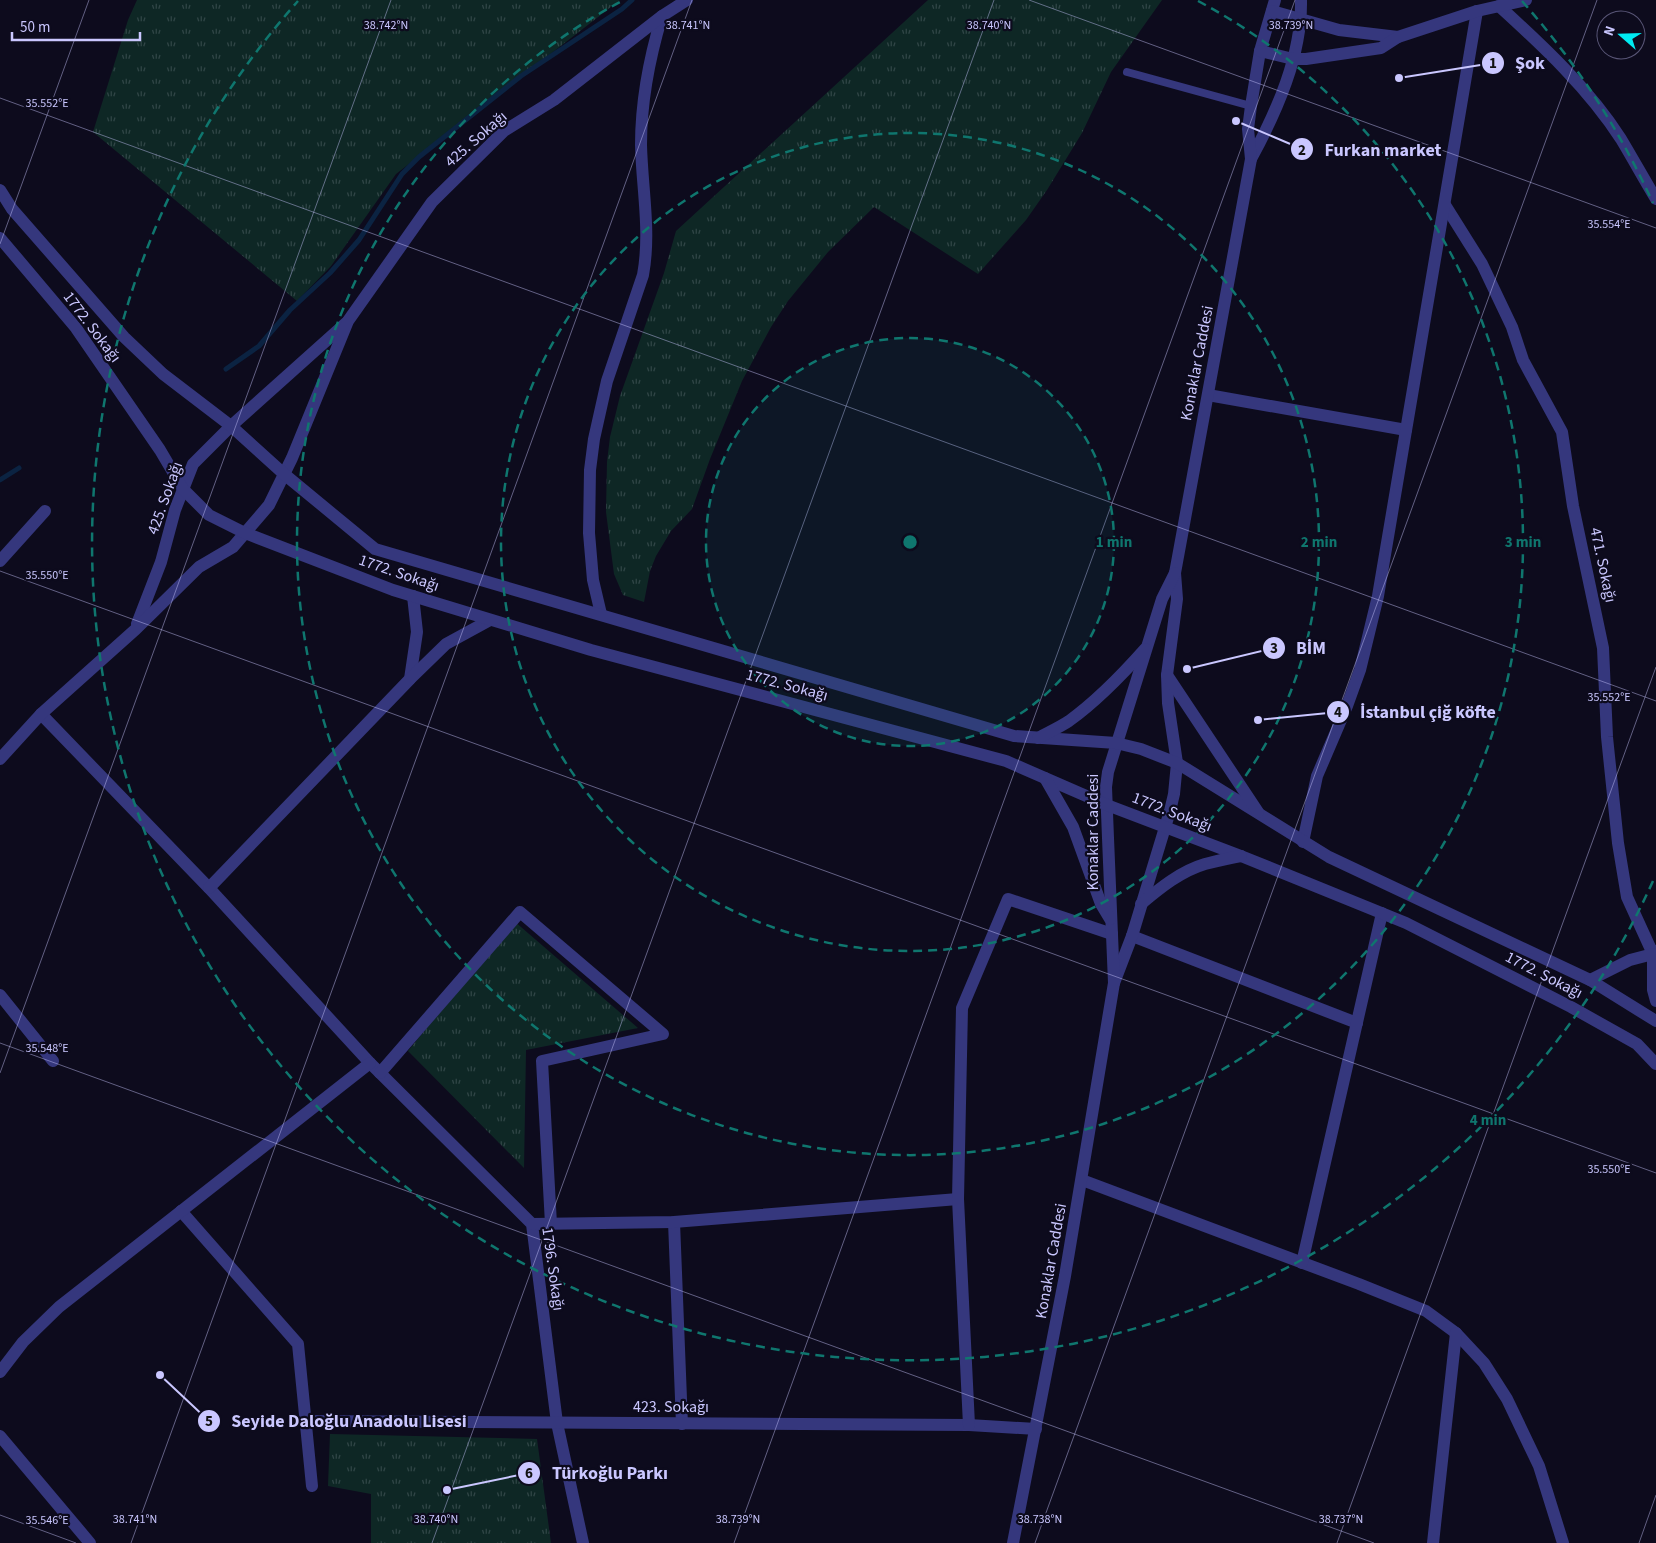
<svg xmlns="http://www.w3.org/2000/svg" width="1656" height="1543" viewBox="0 0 1656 1543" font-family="'Source Sans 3',sans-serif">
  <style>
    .grass { fill: url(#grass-tufts) }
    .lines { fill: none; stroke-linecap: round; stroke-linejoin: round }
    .stream { stroke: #0b2342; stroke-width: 5 }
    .service { stroke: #35377d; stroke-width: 8 }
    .minor { stroke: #35377d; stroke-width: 12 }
    .tertiary { stroke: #35377d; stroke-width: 12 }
    .ticks { fill: none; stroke: #cac7ff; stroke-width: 1; stroke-opacity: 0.45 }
    .ring { fill: none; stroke: #0f766e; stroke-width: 2.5; stroke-dasharray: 9 6 }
    .labels { text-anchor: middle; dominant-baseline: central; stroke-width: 4.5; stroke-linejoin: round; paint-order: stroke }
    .street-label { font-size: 16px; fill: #cac7ff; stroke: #0d0b1d }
    .ticks-label { font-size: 12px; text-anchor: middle; fill: #cac7ff; stroke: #0d0b1d; stroke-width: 4.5; stroke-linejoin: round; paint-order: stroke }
    .centre { fill: #0f766e; stroke: #0d0b1d; stroke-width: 2.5 }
    .ring-label { font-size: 15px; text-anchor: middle; font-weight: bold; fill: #0f766e; stroke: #0d0b1d; stroke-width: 4.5; stroke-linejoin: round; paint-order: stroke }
    .leader { fill: none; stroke: #cac7ff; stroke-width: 2 }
    .callout-dot { fill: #cac7ff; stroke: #0d0b1d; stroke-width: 2 }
    .mark-label { font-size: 15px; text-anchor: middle; font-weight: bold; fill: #111 }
    .callout-label { font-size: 18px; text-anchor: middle; font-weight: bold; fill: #cac7ff; stroke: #0d0b1d; stroke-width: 4.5; stroke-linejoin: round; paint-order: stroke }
  </style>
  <defs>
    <pattern id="grass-tufts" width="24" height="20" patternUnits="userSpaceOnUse" patternTransform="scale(1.25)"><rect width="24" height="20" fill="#0e2725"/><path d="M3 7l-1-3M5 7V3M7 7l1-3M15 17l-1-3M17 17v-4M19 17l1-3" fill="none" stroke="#304546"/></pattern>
  </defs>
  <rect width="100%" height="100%" fill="#0d0b1d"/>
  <g class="grass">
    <polygon points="137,0 620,0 396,174 331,266 297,301 93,132 128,20"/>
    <polygon points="928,0 1162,0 1111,72 1082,133 1047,190 1026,220 978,274 874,207 828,252 788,301 771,327 742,381 710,459 692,509 671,531 656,556 650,571 644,602 623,595 614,574 606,512 607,462 610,437 620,396 664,273 676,231"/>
    <polygon points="514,921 638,1028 526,1050 524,1168 408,1051"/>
    <polygon points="330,1434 537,1439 551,1543 371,1543 371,1494 328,1486"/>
  </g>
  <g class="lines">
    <g class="stream">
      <polyline points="226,369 259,346 290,310 330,273 359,240 402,174 419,157 521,76 622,9 632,0"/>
      <polyline points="0,480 19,468"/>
    </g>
    <polyline class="service" points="1127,72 1251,106"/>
    <g class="minor">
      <path d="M1499,6C1543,46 1589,89 1621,139C1633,159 1644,179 1656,199"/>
      <path d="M1251,159C1277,111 1302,55 1301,0"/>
      <polyline points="1445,205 1482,264 1512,327 1523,360 1562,432 1573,506 1603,648 1607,737 1618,843 1627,897 1653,954 1656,951"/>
      <polyline points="1208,395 1406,430"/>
      <polyline points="0,561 45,511"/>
      <path d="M601,614L593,580L589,533L590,470L594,439L607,381L643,275C651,232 642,188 641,145C641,100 649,59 662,16"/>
      <polyline points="137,624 161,562 175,510 193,464 231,426 346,323"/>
      <polyline points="410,679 417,632 413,596"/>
      <polyline points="41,714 209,888 370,1063 532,1224 557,1423 583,1543"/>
      <polyline points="0,759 41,714 136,629 199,567 233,547 269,505 292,458 348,321 432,202 504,131 554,100 662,16 687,0"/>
      <polyline points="1303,842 1317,776 1347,706 1360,670 1378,596 1477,11"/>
      <polyline points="209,888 410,679 446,644 490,620"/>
      <polyline points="1132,936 1357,1023"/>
      <polyline points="1114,983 1132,936 1170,811 1174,794 1177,763 1168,703 1167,675 1177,599 1175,573 1251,159 1248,129 1251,106 1260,51 1275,0"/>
      <polyline points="0,995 53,1061"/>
      <polyline points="380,1073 520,912 663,1034 542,1061 551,1224"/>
      <polyline points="1082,1180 1359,1284 1426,1311 1456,1333 1484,1363 1507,1399 1539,1466 1563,1543"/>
      <polyline points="181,1211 298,1344 312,1486"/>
      <polyline points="674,1222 682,1424"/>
      <polyline points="532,1224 674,1222 958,1199"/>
      <polyline points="1302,1263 1382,913"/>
      <polyline points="0,1372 23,1342 59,1307 370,1063"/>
      <polyline points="305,1421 969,1425 1036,1429"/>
      <polyline points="969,1425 958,1199 962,1008 1008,899 1112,934"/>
      <polyline points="0,1436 90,1543"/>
      <polyline points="1013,1543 1065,1276 1114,983 1108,838 1106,787 1108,772 1162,599 1175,573"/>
      <polyline points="1433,1543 1456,1333"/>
    </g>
    <g class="tertiary">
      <polyline points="1272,11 1339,30 1398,37"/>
      <polyline points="1260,51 1293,59 1306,59 1381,48 1398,37 1477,11 1526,0"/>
      <polyline points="0,190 12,209 124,337 163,374 231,426 284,474 375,549 1014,736 1116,743 1141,749 1177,763 1329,857 1590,980 1656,1021"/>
      <polyline points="0,238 76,328 160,450 183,489 209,515 245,533 393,590 591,650 1006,761 1107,805 1241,856 1406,923 1571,1007 1637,1044 1656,1064"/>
      <polyline points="1167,675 1258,812"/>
      <path d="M1038,738C1049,732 1060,727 1069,721C1098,700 1122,675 1145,649"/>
      <polyline points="1045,778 1073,827 1101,904 1110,919"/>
      <path d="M1141,904C1160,888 1181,871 1205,864C1217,861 1229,858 1241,856"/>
      <polyline points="1590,980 1630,960 1653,954 1653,990 1656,1001"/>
    </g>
  </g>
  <path class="ticks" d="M1029,0L1656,228M0,98L1656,701M0,244L89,0M0,571L1656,1173M0,1043L1374,1543M0,1073L391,0M0,1515L76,1543M131,1543L692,0M432,1543L994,0M734,1543L1295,0M1035,1543L1597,0M1337,1543L1656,667M1639,1543L1656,1495"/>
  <circle cx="910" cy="542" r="204" fill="#0f766e" fill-opacity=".12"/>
  <g class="ring">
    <circle cx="910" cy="542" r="204"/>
    <circle cx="910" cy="542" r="409"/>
    <path d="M1198 1A613 613 0 1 1 622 1"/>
    <path d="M1653 881A817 817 0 1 1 298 1M1522 1A817 817 0 0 1 1653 203"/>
  </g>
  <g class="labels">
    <g class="street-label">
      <text transform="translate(476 139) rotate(-41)">425. Sokağı</text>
      <text transform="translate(92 327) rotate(53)">1772. Sokağı</text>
      <text transform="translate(1197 363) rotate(-79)">Konaklar Caddesi</text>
      <text transform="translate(165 498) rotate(-70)">425. Sokağı</text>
      <text transform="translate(1603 565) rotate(78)">471. Sokağı</text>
      <text transform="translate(399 573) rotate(19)">1772. Sokağı</text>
      <text transform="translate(787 685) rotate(15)">1772. Sokağı</text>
      <text transform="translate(1172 812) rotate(21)">1772. Sokağı</text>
      <text transform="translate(1093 832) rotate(-90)">Konaklar Caddesi</text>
      <text transform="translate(1544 975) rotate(27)">1772. Sokağı</text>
      <text transform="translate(1051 1261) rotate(-80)">Konaklar Caddesi</text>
      <text transform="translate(553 1269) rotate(82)">1796. Sokağı</text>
      <text x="671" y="1407">423. Sokağı</text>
    </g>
  </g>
  <g class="ticks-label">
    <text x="386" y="29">38.742°N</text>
    <text x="688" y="29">38.741°N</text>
    <text x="989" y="29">38.740°N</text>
    <text x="1291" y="29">38.739°N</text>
    <text x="47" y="107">35.552°E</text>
    <text x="1609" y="228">35.554°E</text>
    <text x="47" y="579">35.550°E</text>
    <text x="1609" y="701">35.552°E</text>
    <text x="47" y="1052">35.548°E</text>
    <text x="1609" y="1173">35.550°E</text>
    <text x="135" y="1523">38.741°N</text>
    <text x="436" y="1523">38.740°N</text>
    <text x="738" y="1523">38.739°N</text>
    <text x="1040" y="1523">38.738°N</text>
    <text x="1341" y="1523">38.737°N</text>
    <text x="47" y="1524">35.546°E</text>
  </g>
  <circle cx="910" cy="542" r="8" class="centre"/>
  <g class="ring-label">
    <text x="1114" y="547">1 min</text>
    <text x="1319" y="547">2 min</text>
    <text x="1523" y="547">3 min</text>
    <text x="1488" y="1125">4 min</text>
  </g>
  <path class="leader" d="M1399 78L1493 63M1236 121L1302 149M1187 669L1274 648M1258 720L1338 712M160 1375L209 1421M447 1490L529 1473"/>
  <g class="callout-dot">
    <circle cx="1399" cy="78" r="5"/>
    <circle cx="1236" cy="121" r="5"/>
    <circle cx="1187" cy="669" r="5"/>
    <circle cx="1258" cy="720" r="5"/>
    <circle cx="160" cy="1375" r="5"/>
    <circle cx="447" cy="1490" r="5"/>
    <circle cx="1493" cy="63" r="12"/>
    <circle cx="1302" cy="149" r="12"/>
    <circle cx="1274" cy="648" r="12"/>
    <circle cx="1338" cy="712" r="12"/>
    <circle cx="209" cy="1421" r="12"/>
    <circle cx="529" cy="1473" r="12"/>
  </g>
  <g class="mark-label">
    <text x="1493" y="68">1</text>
    <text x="1302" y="155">2</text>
    <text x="1274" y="653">3</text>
    <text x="1338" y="717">4</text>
    <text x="209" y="1426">5</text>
    <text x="529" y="1478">6</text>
  </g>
  <g class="callout-label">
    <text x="1530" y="69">Şok</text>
    <text x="1383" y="156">Furkan market</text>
    <text x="1311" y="654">BİM</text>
    <text x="1428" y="718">İstanbul çiğ köfte</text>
    <text x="349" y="1427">Seyide Daloğlu Anadolu Lisesi</text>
    <text x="610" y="1479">Türkoğlu Parkı</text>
  </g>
  <g transform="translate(1621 35) rotate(290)"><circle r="24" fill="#0d0b1d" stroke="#595677"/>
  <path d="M0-4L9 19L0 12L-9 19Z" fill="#00ebf2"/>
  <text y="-8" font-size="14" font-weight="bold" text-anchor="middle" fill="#cac7ff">N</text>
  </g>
  <path d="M12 32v8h128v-8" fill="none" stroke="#cac7ff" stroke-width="2.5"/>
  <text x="20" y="32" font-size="15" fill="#cac7ff" stroke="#0d0b1d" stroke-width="4" paint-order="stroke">50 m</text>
</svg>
